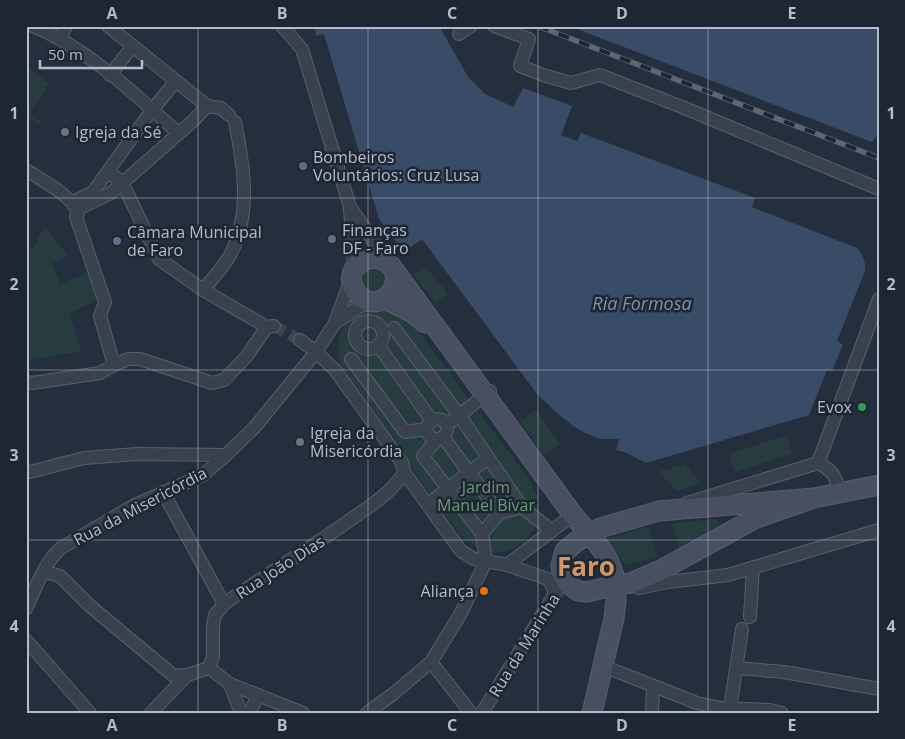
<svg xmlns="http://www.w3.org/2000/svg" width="905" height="739" viewBox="0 0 905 739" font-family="'Open Sans',sans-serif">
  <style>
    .green { fill: #263c3f }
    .water { fill: #394c67 }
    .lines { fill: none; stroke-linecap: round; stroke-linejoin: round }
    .street-tunnel { stroke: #3a4453; stroke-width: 12; stroke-dasharray: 12 6; stroke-linecap: butt }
    .street-casing { stroke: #565f6c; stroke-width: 14 }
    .secondary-casing { stroke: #565f6c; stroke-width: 21 }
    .street { stroke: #38414e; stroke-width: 12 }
    .secondary { stroke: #465061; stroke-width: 19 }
    .rail-casing { stroke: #5a6575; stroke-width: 5.5 }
    .rail { stroke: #1d2633; stroke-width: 4; stroke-dasharray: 11; stroke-linecap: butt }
    .grid { fill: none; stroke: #b4bcc9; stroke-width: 1; stroke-opacity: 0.55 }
    .worship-dot { fill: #6b7280; stroke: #1d2633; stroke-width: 2 }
    .service-dot { fill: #5c6f8a; stroke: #1d2633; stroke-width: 2 }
    .leisure-dot { fill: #2e9e5b; stroke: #1d2633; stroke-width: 2 }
    .food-dot { fill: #e8710a; stroke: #1d2633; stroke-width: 2 }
    .labels { text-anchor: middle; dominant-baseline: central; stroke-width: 5; stroke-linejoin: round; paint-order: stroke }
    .poi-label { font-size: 16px; fill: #b4bcc9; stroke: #1d2633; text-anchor: start }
    .park-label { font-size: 16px; fill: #6b9a76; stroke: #1d2633 }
    .street-label { font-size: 16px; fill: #b4bcc9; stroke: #1d2633 }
    .water-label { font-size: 18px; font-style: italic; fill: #7c92b1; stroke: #1d2633 }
    .town-label { font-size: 26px; font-weight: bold; fill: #d59563; stroke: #1d2633 }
    .neatline { fill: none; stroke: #b4bcc9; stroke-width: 2 }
    .grid-label { font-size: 16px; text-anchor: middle; font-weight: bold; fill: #b4bcc9 }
  </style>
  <rect width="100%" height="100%" fill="#242f3e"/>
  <g class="green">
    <polygon points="29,69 49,84 30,112 41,122 39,125 32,120 26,121 26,73"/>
    <polygon points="45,227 68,255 52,264 60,284 89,272 100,298 70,314 81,351 26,361 26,247 32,249"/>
    <polygon points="374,265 387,274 387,287 374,294 362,288 360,273"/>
    <polygon points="426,266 448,294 436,304 414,275"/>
    <path d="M386,308L412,323L527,476C532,485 538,495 538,505C541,531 516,557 490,552C478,549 469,543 460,535L343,374C329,335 345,310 386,308Z"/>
    <polygon points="536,410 560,444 544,455 520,421"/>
    <polygon points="787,435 792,454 735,472 729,454"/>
    <polygon points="685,464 701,483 677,491 657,472"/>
    <polygon points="717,519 720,525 679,549 672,523"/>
    <polygon points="649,527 657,558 625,565 605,539"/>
  </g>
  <g class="water">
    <path d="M315,26H439L468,77L485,94L513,107L523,88L572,106L561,135L577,141L581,133L755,198L752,207L857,248C863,256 866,261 865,271L837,341L843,345L832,371L827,370L809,415L646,463L627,453L616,450L619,439C611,439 601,440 595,437C572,429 554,410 537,394L422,239L404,252L379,219L324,34L316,36Z"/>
    <polygon points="569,26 879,26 879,133 872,142"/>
  </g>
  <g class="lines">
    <polyline class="street-tunnel" points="274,326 300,340"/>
    <defs>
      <g id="street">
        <path d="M33,26C88,49 134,93 178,133"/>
        <polyline points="108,26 207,106"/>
        <polyline points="282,26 302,49 350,207 354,270"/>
        <polyline points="494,26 529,39 520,66 543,75 571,83 600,75 682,107 879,189"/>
        <polyline points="459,34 471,26"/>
        <polyline points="60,39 66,26"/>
        <polyline points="110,75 132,47"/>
        <polyline points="207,106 221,108 229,115"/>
        <path d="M26,170C40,179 75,197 78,214L76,217L105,302L100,316L114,365"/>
        <polyline points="108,172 122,182 159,259 203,290 267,327 274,326"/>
        <polyline points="73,202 93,192 152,110 176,81"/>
        <polyline points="350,207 388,262"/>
        <polyline points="78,209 111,193 194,120 207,106"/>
        <path d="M203,290C212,279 222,269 229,257C252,215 244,167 235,122"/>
        <circle cx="369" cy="335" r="14"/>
        <polyline points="335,323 359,307 370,301"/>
        <polyline points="394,328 459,415 522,507 499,513 482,534 423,456 437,439"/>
        <polyline points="300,340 316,352 335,370 402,463 404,472 461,551 474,559 507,565 548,579 556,593"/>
        <polyline points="378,345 432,421"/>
        <polyline points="351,359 405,432 427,429"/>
        <polyline points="26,382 32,383 100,373 114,365 128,359 140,359 212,383 224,380 246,357 267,327"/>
        <circle cx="437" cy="429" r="10"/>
        <polyline points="452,421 490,391"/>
        <polyline points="443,437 499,513"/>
        <polyline points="818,463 879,299"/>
        <path d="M818,463C835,472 835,476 840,494"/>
        <polyline points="26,473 84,458 137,454 226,455"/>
        <polyline points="163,492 224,604"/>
        <polyline points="687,503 818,463"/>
        <polyline points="428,504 488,458"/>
        <polyline points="522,507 552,531"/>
        <polyline points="507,565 566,520"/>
        <path d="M49,573L60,576L90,606L174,676L187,675L209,668L213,657V626L215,615L224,604C267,574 311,548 353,518C372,504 393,492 404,472"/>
        <polyline points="639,588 668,582 728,575 879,530"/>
        <path d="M26,609C36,588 43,564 61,548L133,506L203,475L226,455L254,428L316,352L335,323L351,279"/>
        <polyline points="750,617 753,567"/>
        <polyline points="26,640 90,713"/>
        <polyline points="431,662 471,713"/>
        <polyline points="603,666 697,703 721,708 770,710 782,713"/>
        <polyline points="209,668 230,684 241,713"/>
        <polyline points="736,668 784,672 879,689"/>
        <polyline points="230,684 303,713"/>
        <polyline points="730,709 742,629"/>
        <polyline points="151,713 187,675"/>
        <polyline points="250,713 258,695"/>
        <polyline points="367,713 393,694 431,662 461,613 486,561 482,534"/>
        <polyline points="482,713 559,587"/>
        <polyline points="652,713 653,686"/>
      </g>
      <g id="secondary">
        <path d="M395,273C399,299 369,313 355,291C341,268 372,246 391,266L573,515C592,538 611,553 616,585"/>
        <polyline points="385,299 413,313 425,323"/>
        <polyline points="814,498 754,519 661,570 631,583 616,585 587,592 578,591 568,584 562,572 561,565 565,551 576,542 600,528 659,511 814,498 879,485"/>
        <polyline points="592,713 614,618 616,600 614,586"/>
      </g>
    </defs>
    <use href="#street" class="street-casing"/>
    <use href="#secondary" class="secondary-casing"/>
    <use href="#street" class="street"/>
    <use href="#secondary" class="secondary"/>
    <defs>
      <polyline id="rail" points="538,26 879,158"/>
    </defs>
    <use href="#rail" class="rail-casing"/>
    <use href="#rail" class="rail"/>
  </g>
  <path class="grid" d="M198,26V713M368,26V713M538,26V713M708,26V713M26,198H879M26,370H879M26,540H879"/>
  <g class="worship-dot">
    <circle cx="65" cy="132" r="5"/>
    <circle cx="300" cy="442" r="5"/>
  </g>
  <g class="service-dot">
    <circle cx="303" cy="166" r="5"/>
    <circle cx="332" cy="239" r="5"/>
    <circle cx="117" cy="241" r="5"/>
  </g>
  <circle class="leisure-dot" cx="862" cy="407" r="5"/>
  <circle class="food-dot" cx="484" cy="591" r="5"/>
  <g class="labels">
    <g class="poi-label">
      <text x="75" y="132">Igreja da Sé</text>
      <text x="313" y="157">Bombeiros<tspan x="313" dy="18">Voluntários: Cruz Lusa</tspan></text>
      <text x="342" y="230">Finanças<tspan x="342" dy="18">DF - Faro</tspan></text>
      <text x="127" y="232">Câmara Municipal<tspan x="127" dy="18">de Faro</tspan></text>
      <text x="852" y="407" text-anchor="end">Evox</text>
      <text x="310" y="433">Igreja da<tspan x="310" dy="18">Misericórdia</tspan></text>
      <text x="474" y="591" text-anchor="end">Aliança</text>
    </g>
    <g class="park-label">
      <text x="486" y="487">Jardim<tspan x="486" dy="18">Manuel Bívar</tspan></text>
    </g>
    <g class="street-label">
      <text transform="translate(140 506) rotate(-28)">Rua da Misericórdia</text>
      <text transform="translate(280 567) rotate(-33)">Rua João Dias</text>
      <text transform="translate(524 645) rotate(-58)">Rua da Marinha</text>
    </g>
    <g class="water-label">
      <text x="642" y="303">Ria Formosa</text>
    </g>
    <g class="town-label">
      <text x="586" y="566">Faro</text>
    </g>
  </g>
  <rect width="905" height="739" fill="none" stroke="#1d2633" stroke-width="55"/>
  <path d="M40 60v8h102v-8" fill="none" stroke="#b4bcc9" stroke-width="2.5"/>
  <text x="48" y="60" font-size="15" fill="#b4bcc9" stroke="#1d2633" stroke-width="4" paint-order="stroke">50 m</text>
  <rect x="28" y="28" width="850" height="684" class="neatline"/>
  <g class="grid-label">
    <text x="112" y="19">A</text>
    <text x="282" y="19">B</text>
    <text x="452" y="19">C</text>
    <text x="622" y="19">D</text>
    <text x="792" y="19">E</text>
    <text x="14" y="119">1</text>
    <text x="891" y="119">1</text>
    <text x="14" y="290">2</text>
    <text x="891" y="290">2</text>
    <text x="14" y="461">3</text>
    <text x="891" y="461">3</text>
    <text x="14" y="632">4</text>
    <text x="891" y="632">4</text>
    <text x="112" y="731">A</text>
    <text x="282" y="731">B</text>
    <text x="452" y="731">C</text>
    <text x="622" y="731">D</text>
    <text x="792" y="731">E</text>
  </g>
</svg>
